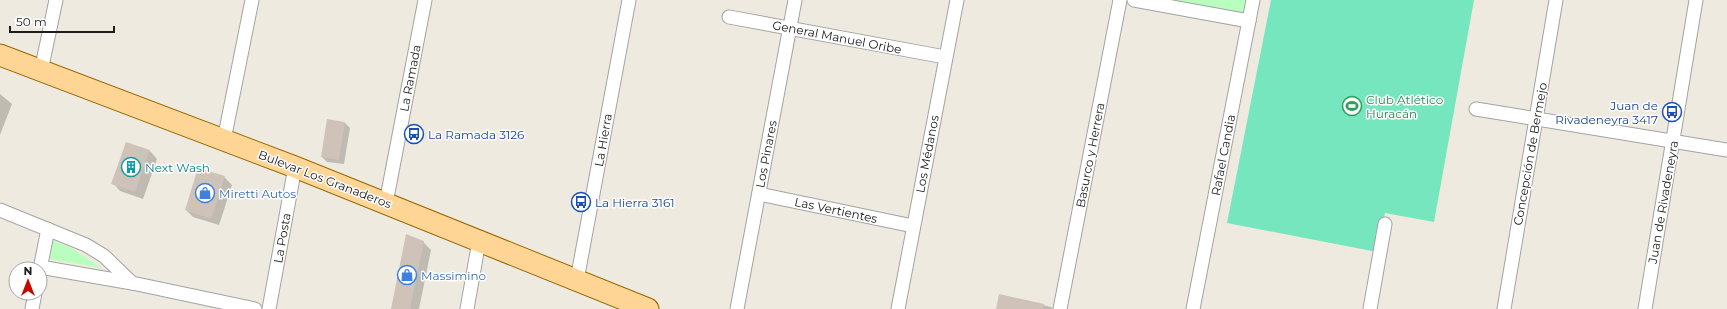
<svg xmlns="http://www.w3.org/2000/svg" width="1727" height="309" viewBox="0 0 1727 309" font-family="Montserrat,sans-serif">
  <style>
    .park { fill: #b8ffbf }
    .pitch { fill: #76e6be }
    .shadow { fill: #0003 }
    .building { fill: #cfc3b9 }
    .lines { fill: none; stroke-linecap: round; stroke-linejoin: round }
    .street-casing { stroke: #a3a3a3; stroke-width: 15 }
    .primary-casing { stroke: #946800; stroke-width: 23 }
    .street { stroke: #fff; stroke-width: 13 }
    .primary { stroke: #ffd595; stroke-width: 21 }
    .labels { text-anchor: middle; dominant-baseline: central; stroke-width: 3; stroke-linejoin: round; paint-order: stroke }
    .street-label { font-size: 12px; fill: #1c1c1c; stroke: #fff }
    .leisure-label { font-size: 12px; fill: #27864d; stroke: #fff; text-anchor: start }
    .transit-label { font-size: 12px; fill: #164399; stroke: #fff; text-anchor: start }
    .culture-label { font-size: 12px; fill: #0d838f; stroke: #fff; text-anchor: start }
    .shop-label { font-size: 12px; fill: #366cbe; stroke: #fff; text-anchor: start }
  </style>
  <rect width="100%" height="100%" fill="#efeae0"/>
  <g class="park">
    <polygon points="1134,0 1253,0 1249,21"/>
    <polygon points="52,240 73,249 102,268 50,259"/>
  </g>
  <polygon class="pitch" points="1271,0 1474,0 1434,222 1385,213 1377,252 1227,223"/>
  <g class="shadow">
    <polygon points="0,94 12,104 0,135"/>
    <polygon points="344,122 350,128 344,164 327,162 322,157"/>
    <polygon points="127,143 150,151 157,159 143,199 120,191 113,183"/>
    <polygon points="224,177 232,185 219,225 193,217 186,210"/>
    <polygon points="423,242 431,250 419,309 392,309"/>
    <polygon points="1000,295 1051,307 1053,309 997,309"/>
  </g>
  <g class="building">
    <polygon points="327,119 345,122 339,160 321,157"/>
    <polygon points="126,142 150,150 135,192 111,184"/>
    <polygon points="198,168 225,176 211,219 185,210"/>
    <polygon points="406,234 424,241 410,309 391,309"/>
    <polygon points="999,294 1044,304 1043,309 996,309"/>
  </g>
  <g class="lines">
    <defs>
      <g id="street">
        <polyline points="1134,0 1249,21"/>
        <polyline points="729,17 945,57"/>
        <polyline points="41,71 56,0"/>
        <polyline points="1476,109 1727,150"/>
        <polyline points="224,140 252,0"/>
        <polyline points="759,194 913,226"/>
        <polyline points="386,203 425,0"/>
        <polyline points="0,210 86,245 104,256 132,283"/>
        <polyline points="40,267 132,283 255,309"/>
        <polyline points="40,269 48,229"/>
        <polyline points="577,280 629,0"/>
        <polyline points="32,309 35,293"/>
        <polyline points="269,309 295,167"/>
        <polyline points="467,309 479,241"/>
        <polyline points="737,309 795,0"/>
        <polyline points="898,309 957,0"/>
        <polyline points="1060,309 1120,0"/>
        <polyline points="1193,309 1253,0"/>
        <polyline points="1370,309 1385,224"/>
        <polyline points="1504,309 1556,0"/>
        <polyline points="1645,309 1696,0"/>
      </g>
      <polyline id="primary" points="0,55 295,167 648,309"/>
    </defs>
    <use href="#street" class="street-casing"/>
    <use href="#primary" class="primary-casing"/>
    <use href="#street" class="street"/>
    <use href="#primary" class="primary"/>
  </g>
  <defs>
    <symbol id="stadium-ring" viewBox="-11 -11 22 22"><circle r="9.5" fill="#fff" stroke="#2e9e5b" stroke-width="1.5"/><path d="M0-5a6.5 5 0 1 0 0 10a6.5 5 0 1 0 0-10ZM-3.5-1.8h7v3.6h-7Z" fill="#2e9e5b"/></symbol>
    <symbol id="bus-ring" viewBox="-11 -11 22 22"><circle r="9.5" fill="#fff" stroke="#1a4fb4" stroke-width="1.5"/><path d="M-5-6H5V4H4V6H2V4H-2V6H-4V4H-5ZM-3.5-4V0h7V-4ZM-3.5 1.2v1.5H-2V1.2ZM2 1.2v1.5H3.5V1.2Z" fill="#1a4fb4"/></symbol>
    <symbol id="building-ring" viewBox="-11 -11 22 22"><circle r="9.5" fill="#fff" stroke="#0f9aa8" stroke-width="1.5"/><path d="M-4-6H4V6H1V3H-1V6H-4ZM-2.5-4.3h1.7v1.8h-1.7ZM.8-4.3h1.7v1.8H.8ZM-2.5-1h1.7V.8h-1.7ZM.8-1h1.7V.8H.8Z" fill="#0f9aa8"/></symbol>
    <symbol id="shop-ring" viewBox="-11 -11 22 22"><circle r="9.5" fill="#fff" stroke="#3f7fe0" stroke-width="1.5"/><path d="M-5-2.5h2.3a2.7 3.5 0 0 1 5.4 0H5L5.5 6h-11ZM-1.5-2.5h3a1.5 2.3 0 0 0-3 0Z" fill="#3f7fe0"/></symbol>
  </defs>
  <g fill-rule="evenodd">
    <use href="#stadium-ring" x="1341" y="95" width="22" height="22"/>
    <use href="#bus-ring" x="1661" y="101" width="22" height="22"/>
    <use href="#bus-ring" x="403" y="123" width="22" height="22"/>
    <use href="#building-ring" x="120" y="156" width="22" height="22"/>
    <use href="#shop-ring" x="194" y="182" width="22" height="22"/>
    <use href="#bus-ring" x="570" y="191" width="22" height="22"/>
    <use href="#shop-ring" x="396" y="264" width="22" height="22"/>
  </g>
  <g class="labels">
    <g class="street-label">
      <text transform="translate(837 37) rotate(11)">General Manuel Oribe</text>
      <text transform="translate(410 78) rotate(-79)">La Ramada</text>
      <text transform="translate(603 140) rotate(-80)">La Hierra</text>
      <text transform="translate(766 154) rotate(-79)">Los Pinares</text>
      <text transform="translate(927 154) rotate(-79)">Los Médanos</text>
      <text transform="translate(1530 154) rotate(-80)">Concepción de Bermejo</text>
      <text transform="translate(1090 155) rotate(-79)">Basurco y Herrera</text>
      <text transform="translate(1223 155) rotate(-79)">Rafael Candia</text>
      <text transform="translate(325 179) rotate(21)">Bulevar Los Granaderos</text>
      <text transform="translate(1663 202) rotate(-80)">Juan de Rivadeneyra</text>
      <text transform="translate(836 210) rotate(12)">Las Vertientes</text>
      <text transform="translate(282 238) rotate(-80)">La Posta</text>
    </g>
    <g class="leisure-label">
      <text x="1366" y="99">Club Atlético<tspan x="1366" dy="14">Huracán</tspan></text>
    </g>
    <g class="transit-label">
      <text x="1658" y="105" text-anchor="end">Juan de<tspan x="1658" dy="14">Rivadeneyra 3417</tspan></text>
      <text x="428" y="134">La Ramada 3126</text>
      <text x="595" y="202">La Hierra 3161</text>
    </g>
    <g class="culture-label">
      <text x="145" y="167">Next Wash</text>
    </g>
    <g class="shop-label">
      <text x="219" y="193">Miretti Autos</text>
      <text x="421" y="275">Massimino</text>
    </g>
  </g>
  <g transform="translate(28 281)"><circle r="19" fill="#ffffff" stroke="#a4a4a4"/>
  <path d="M0-3L7 15L0 10L-7 15Z" fill="#c80600"/>
  <text y="-6" font-size="11" font-weight="bold" text-anchor="middle" fill="#1c1c1c">N</text>
  </g>
  <path d="M10 26v6h104v-6" fill="none" stroke="#1c1c1c" stroke-width="2"/>
  <text x="16" y="26" font-size="12" fill="#1c1c1c" stroke="#ffffff" stroke-width="3" paint-order="stroke">50 m</text>
</svg>
